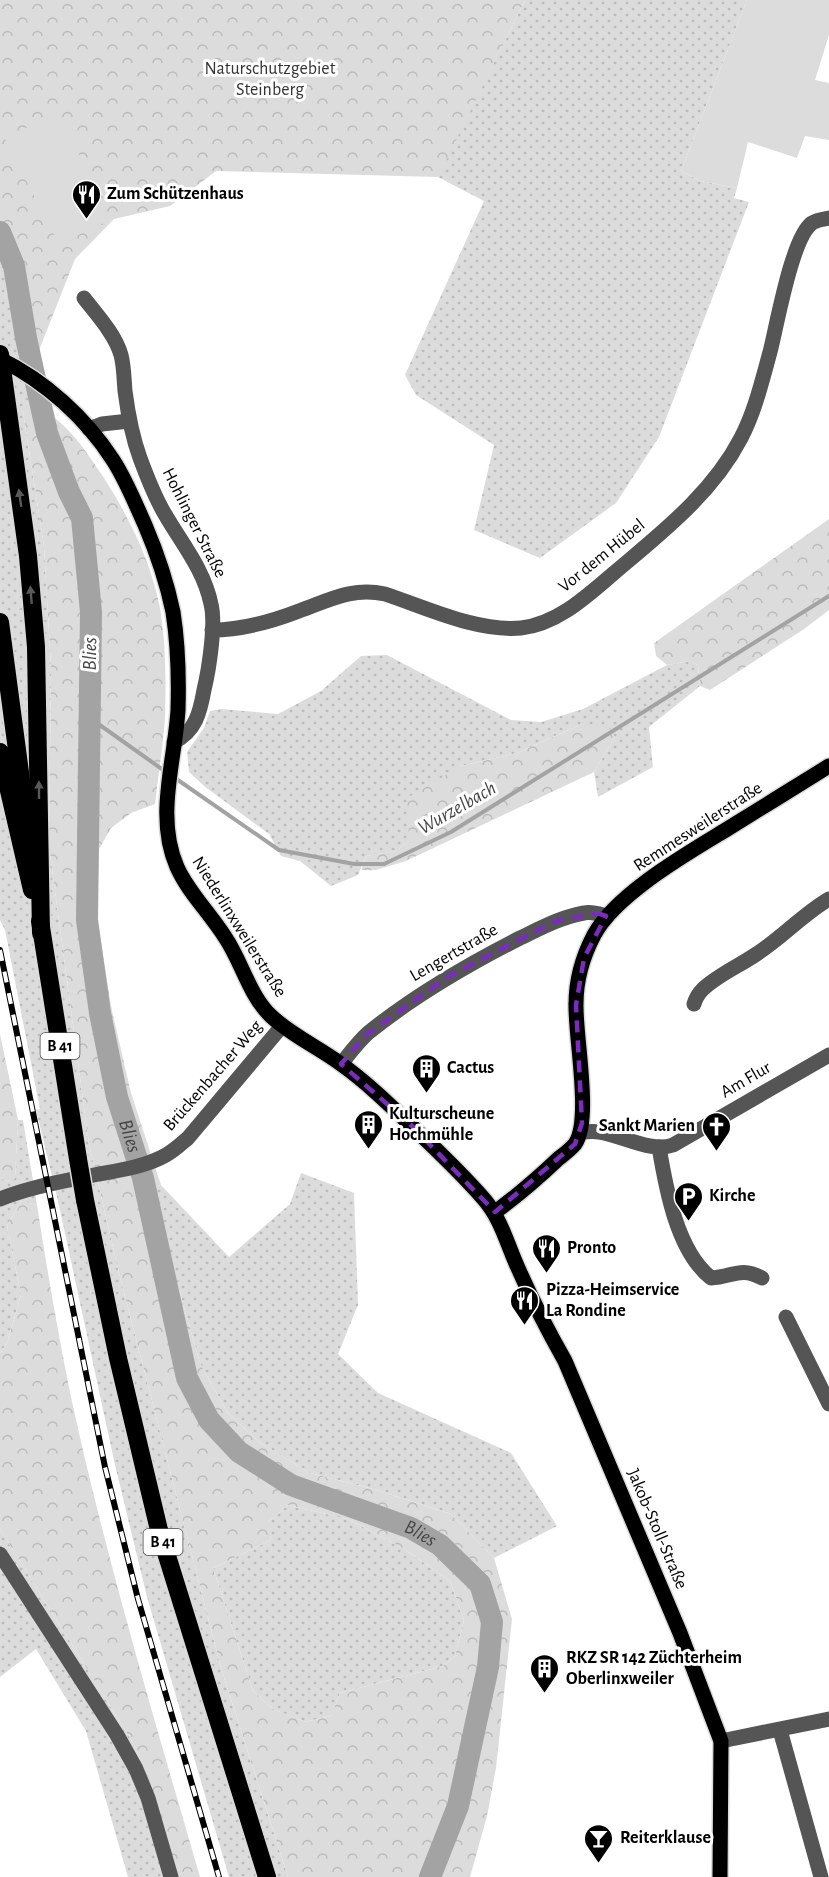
<svg xmlns="http://www.w3.org/2000/svg" width="829" height="1877" viewBox="0 0 829 1877" font-family="'Alegreya Sans',sans-serif">
  <style>
    .grass { fill: url(#grass-dots) }
    .forest { fill: url(#forest-crowns); fill-rule: evenodd }
    .garden { fill: #dcdcdc }
    .lines { fill: none; stroke-linecap: round; stroke-linejoin: round }
    .stream { stroke: #a3a3a3; stroke-width: 4 }
    .river { stroke: #a3a3a3; stroke-width: 22 }
    .major-casing { stroke: #dbdbdb; stroke-width: 18 }
    .highway-casing { stroke: #dbdbdb; stroke-width: 21 }
    .minor { stroke: #555; stroke-width: 15 }
    .major { stroke: #000; stroke-width: 15 }
    .highway { stroke: #000; stroke-width: 18 }
    .rail-casing { stroke: #000; stroke-width: 6 }
    .rail { stroke: #fff; stroke-width: 4; stroke-dasharray: 11; stroke-linecap: butt }
    .highway-bridge-casing { stroke: #dbdbdb; stroke-width: 21; stroke-linecap: butt }
    .highway-bridge { stroke: #000; stroke-width: 18 }
    .oneway { fill: #595959 }
    .marked { fill: none; stroke: #7b2cbf; stroke-width: 4.5; stroke-dasharray: 12 8; stroke-linejoin: round }
    .labels { text-anchor: middle; dominant-baseline: central; stroke-width: 6; stroke-linejoin: round; paint-order: stroke }
    .shield { fill: #fff; stroke: #4c4c4c; stroke-width: 1.5 }
    .shield-label { font-size: 16px; font-weight: bold; fill: #000 }
    .park-label { font-size: 18px; fill: #333; stroke: #fff }
    .poi-label { font-size: 18px; font-weight: bold; fill: #000; stroke: #fff; text-anchor: start }
    .street-label { font-size: 18px; fill: #000; stroke: #fff }
    .water-label { font-size: 20px; font-style: italic; fill: #444; stroke: #fff }
  </style>
  <defs>
    <pattern id="grass-dots" width="8" height="8" patternUnits="userSpaceOnUse" patternTransform="scale(1.5)"><rect width="8" height="8" fill="#dcdcdc"/><path d="M2 2h.1M6 6h.1" fill="none" stroke="#bbb" stroke-width="1.8" stroke-linecap="round"/></pattern>
    <pattern id="forest-crowns" width="20" height="18" patternUnits="userSpaceOnUse" patternTransform="scale(1.5)"><rect width="20" height="18" fill="#dcdcdc"/><path d="M2 6a3 3 0 1 1 6 0M12 15a3 3 0 1 1 6 0" fill="none" stroke="#bbb"/></pattern>
  </defs>
  <rect width="100%" height="100%" fill="#fff"/>
  <g class="grass">
    <polygon points="525,0 747,0 681,171 700,181 737,188 734,198 749,202 659,437 616,503 540,558 474,530 494,445 416,395 405,375 484,201 438,177 439,173"/>
    <polygon points="0,248 25,350 36,358 35,400 49,412 33,404 23,412 44,546 51,668 49,846 89,1144 119,1273 221,1668 288,1877 229,1877 147,1597 115,1465 58,1201 36,1110 40,1109 5,930 0,920"/>
    <polygon points="387,655 511,720 541,722 583,709 667,665 690,661 698,665 700,686 649,727 653,767 598,797 594,772 615,737 582,724 517,753 461,766 409,825 409,841 396,851 366,856 358,875 331,886 300,861 281,856 269,834 204,786 189,772 187,752 204,728 210,711 221,709 278,714 321,691 361,656"/>
    <polygon points="18,1120 23,1120 37,1205 21,1201 7,1226 21,1295 7,1343 0,1353 0,1178 7,1181 15,1178"/>
    <polygon points="301,1173 354,1193 358,1305 338,1354 378,1393 511,1453 557,1526 494,1558 451,1514 373,1489 310,1473 259,1442 227,1412 200,1363 150,1188 161,1185 229,1257 290,1204"/>
    <polygon points="288,1505 348,1519 406,1550 450,1581 464,1620 455,1656 443,1666 340,1693 331,1716 305,1722 273,1709 253,1691 213,1568 271,1540 267,1523"/>
    <polygon points="0,1529 135,1746 153,1796 177,1877 128,1877 86,1731 36,1649 0,1677"/>
  </g>
  <g class="forest">
    <polygon points="0,0 525,0 438,177 216,171 170,206 114,219 75,259 36,358 25,350 18,329 4,260 0,248"/>
    <path d="M33,404C66,421 82,445 102,475C128,515 151,561 160,608C166,643 166,682 165,718C163,747 158,776 155,804L131,813L111,828L99,849L97,918L112,1011L131,1093L161,1185L150,1188L200,1363L227,1412L259,1442L310,1473L373,1489L451,1514L494,1558L512,1619L496,1768L487,1816L470,1877H288L221,1668L119,1273L89,1144L49,846L51,668L44,546L23,412L27,406ZM288,1505L348,1519L406,1550L450,1581L464,1620L455,1656L443,1666L340,1693L331,1716L305,1722L273,1709L253,1691L213,1568L271,1540L268,1522Z"/>
    <polygon points="829,519 829,610 804,629 710,690 700,686 698,665 690,661 667,665 656,656 654,643"/>
    <polygon points="582,724 607,725 615,737 594,772 406,861 376,870 361,870 366,856 396,851 409,841 407,798 461,766 517,753"/>
    <polygon points="0,1034 18,1120 15,1179 7,1181 0,1178"/>
    <path d="M21,1201L37,1205C47,1269 58,1334 71,1397C106,1559 154,1718 200,1877H177L153,1796L135,1746L0,1529V1353L7,1343L21,1295L7,1226Z"/>
  </g>
  <g class="garden">
    <polygon points="747,0 829,0 829,35 815,80 829,83 829,140 805,136 797,158 748,142 737,188 700,181 681,171"/>
    <polygon points="58,111 110,220 59,244 5,139"/>
  </g>
  <g class="lines">
    <g class="stream">
      <polyline points="90,718 166,772"/>
      <polyline points="175,778 279,850 354,864 384,864 451,832 829,596"/>
    </g>
    <path class="river" id="s1" d="M0,232L14,266L26,338L47,433L69,492L82,518L91,612L87,920L100,1013L117,1097L143,1178L187,1378L209,1420L239,1452L291,1485L411,1528L440,1545L480,1584L492,1622L488,1667L458,1806L430,1877"/>
    <defs>
      <g id="major">
        <path d="M0,359C45,381 86,418 113,460C126,480 135,503 145,525C157,553 167,583 173,612C178,644 179,677 178,710C175,761 155,817 177,867C188,892 210,913 225,937C242,962 249,995 271,1016C291,1035 318,1047 341,1064C369,1084 394,1109 419,1133C441,1154 463,1175 483,1198C501,1218 507,1244 518,1268C532,1300 548,1331 565,1361L680,1633L721,1741L720,1877"/>
        <path d="M495,1212C517,1196 538,1178 558,1159C563,1155 570,1150 575,1144C592,1120 575,1036 576,1004C576,980 583,956 594,935C615,895 686,854 724,831C759,809 794,788 829,766"/>
      </g>
      <g id="highway">
        <polyline points="0,354 28,556 36,647 41,933"/>
        <polyline points="0,622 29,840"/>
        <polyline points="0,752 32,890"/>
        <polyline points="40,921 78,1159"/>
        <polyline points="85,1200 118,1358 159,1530 267,1877"/>
      </g>
    </defs>
    <use href="#major" class="major-casing"/>
    <use href="#highway" class="highway-casing"/>
    <g class="minor">
      <path d="M84,298C97,315 115,334 121,355C124,366 124,380 125,391C128,414 132,436 140,458C147,477 155,498 166,516C183,545 204,570 211,604C216,624 209,669 204,690C200,712 196,731 174,742"/>
      <polyline points="89,429 102,424 129,421"/>
      <path d="M212,630C240,630 273,621 299,611C330,600 352,587 385,594C427,608 477,632 521,628C558,624 588,595 614,573C661,533 712,494 741,438C755,411 762,381 770,352C777,325 792,237 812,223C816,220 824,219 829,218"/>
      <path d="M694,1004C696,997 698,994 703,989C719,974 741,965 758,953C784,936 802,915 829,899"/>
      <path d="M341,1064C350,1053 358,1042 368,1033C415,995 467,965 520,938C541,928 561,917 584,913C592,911 599,914 606,916"/>
      <path d="M580,1132C586,1132 593,1131 599,1132C622,1135 651,1153 673,1145L829,1055"/>
      <path d="M659,1147C666,1189 677,1251 711,1278C733,1277 740,1266 762,1278"/>
      <path d="M0,1199C32,1186 66,1181 99,1174C121,1170 147,1166 166,1155C175,1150 181,1144 188,1138L282,1026"/>
      <polyline points="786,1317 829,1404"/>
      <polyline points="0,1554 117,1735 136,1769 148,1798 171,1877"/>
      <polyline points="780,1730 821,1877"/>
      <polyline points="721,1741 829,1719"/>
    </g>
    <use href="#major" class="major"/>
    <use href="#highway" class="highway"/>
    <defs>
      <polyline id="rail" points="0,950 105,1467 138,1599 219,1877"/>
    </defs>
    <use href="#rail" class="rail-casing"/>
    <use href="#rail" class="rail"/>
    <defs>
      <polyline id="highway-bridge" points="78,1159 85,1200"/>
    </defs>
    <use href="#highway-bridge" class="highway-bridge-casing"/>
    <use href="#highway-bridge" class="highway-bridge"/>
  </g>
  <defs><path id="oneway-solid" d="M-6-.8H1V-3.2L6.5 0L1 3.2V.8H-6Z" transform="scale(1.5)"/></defs>
  <g class="oneway">
    <use href="#oneway-solid" transform="translate(20 498) rotate(-98)"/>
    <use href="#oneway-solid" transform="translate(31 595) rotate(-95)"/>
    <use href="#oneway-solid" transform="translate(39 790) rotate(-90)"/>
  </g>
  <path class="marked" d="M597,913L606,916L584,958L576,1005L582,1123L575,1144L495,1212L409,1123L341,1064L366,1035L447,977L555,921Z"/>
  <defs>
    <symbol id="restaurant-pin" viewBox="-11 -11 22 30"><path d="M0 17L-7.5 6A9.5 9.5 0 1 1 7.5 6Z" fill="#000" stroke="#fff"/><path d="M-5-6h1v4h1v-4h1v4h1v-4h1v5L-1.5 .5V6h-2V.5L-5-1ZM5-6V6H3V1.5H1.5Q1.5-4 5-6Z" fill="#fff"/></symbol>
    <symbol id="building-pin" viewBox="-11 -11 22 30"><path d="M0 17L-7.5 6A9.5 9.5 0 1 1 7.5 6Z" fill="#000" stroke="#fff"/><path d="M-4-6H4V6H1V3H-1V6H-4ZM-2.5-4.3h1.7v1.8h-1.7ZM.8-4.3h1.7v1.8H.8ZM-2.5-1h1.7V.8h-1.7ZM.8-1h1.7V.8H.8Z" fill="#fff"/></symbol>
    <symbol id="church-pin" viewBox="-11 -11 22 30"><path d="M0 17L-7.5 6A9.5 9.5 0 1 1 7.5 6Z" fill="#000" stroke="#fff"/><path d="M-1.2-6h2.4v3.5h3.3v2.4h-3.3V6h-2.4V-.1h-3.3v-2.4h3.3Z" fill="#fff"/></symbol>
    <symbol id="parking-pin" viewBox="-11 -11 22 30"><path d="M0 17L-7.5 6A9.5 9.5 0 1 1 7.5 6Z" fill="#000" stroke="#fff"/><path d="M-3.5-5.5H1a3.5 3.5 0 0 1 0 7H-1V5.5H-3.5ZM-1-3.4V-.6H.8a1.4 1.4 0 0 0 0-2.8Z" fill="#fff"/></symbol>
    <symbol id="bar-pin" viewBox="-11 -11 22 30"><path d="M0 17L-7.5 6A9.5 9.5 0 1 1 7.5 6Z" fill="#000" stroke="#fff"/><path d="M-6-5H6L.8 .8V4.5H3.5V6h-7V4.5H-.8V.8Z" fill="#fff"/></symbol>
  </defs>
  <g fill-rule="evenodd">
    <use href="#restaurant-pin" x="70" y="178" width="33" height="45"/>
    <use href="#building-pin" x="410" y="1052" width="33" height="45"/>
    <use href="#building-pin" x="352" y="1108" width="33" height="45"/>
    <use href="#church-pin" x="700" y="1110" width="33" height="45"/>
    <use href="#parking-pin" x="672" y="1180" width="33" height="45"/>
    <use href="#restaurant-pin" x="530" y="1232" width="33" height="45"/>
    <use href="#restaurant-pin" x="508" y="1284" width="33" height="45"/>
    <use href="#building-pin" x="528" y="1652" width="33" height="45"/>
    <use href="#bar-pin" x="582" y="1822" width="33" height="45"/>
  </g>
  <g class="labels">
    <g class="shield">
      <rect x="40.5" y="1033" width="39" height="26" rx="4.5"/>
      <rect x="143.5" y="1529" width="39" height="26" rx="4.5"/>
    </g>
    <g class="shield-label">
      <text x="60" y="1046">B 41</text>
      <text x="163" y="1542">B 41</text>
    </g>
    <g class="park-label">
      <text x="270" y="69">Naturschutzgebiet<tspan x="270" dy="21">Steinberg</tspan></text>
    </g>
    <g class="poi-label">
      <text x="107" y="194">Zum Schützenhaus</text>
      <text x="447" y="1068">Cactus</text>
      <text x="389" y="1114">Kulturscheune<tspan x="389" dy="21">Hochmühle</tspan></text>
      <text x="695" y="1126" text-anchor="end">Sankt Marien</text>
      <text x="709" y="1196">Kirche</text>
      <text x="567" y="1248">Pronto</text>
      <text x="546" y="1290">Pizza-Heimservice<tspan x="546" dy="21">La Rondine</tspan></text>
      <text x="566" y="1658">RKZ SR 142 Züchterheim<tspan x="566" dy="21">Oberlinxweiler</tspan></text>
      <text x="620" y="1838">Reiterklause</text>
    </g>
    <g class="street-label">
      <text transform="translate(194 523) rotate(63)">Hohlinger Straße</text>
      <text transform="translate(602 556) rotate(-39)">Vor dem Hübel</text>
      <text transform="translate(698 827) rotate(-33)">Remmesweilerstraße</text>
      <text transform="translate(239 927) rotate(58)">Niederlinxweilerstraße</text>
      <text transform="translate(454 953) rotate(-30)">Lengertstraße</text>
      <text transform="translate(213 1076) rotate(-49)">Brückenbacher Weg</text>
      <text transform="translate(746 1080) rotate(-30)">Am Flur</text>
      <text transform="translate(657 1529) rotate(67)">Jakob-Stoll-Straße</text>
    </g>
    <g class="water-label">
      <text transform="translate(90 654) rotate(-89)">Blies</text>
      <text transform="translate(457 808) rotate(-30)">Wurzelbach</text>
      <text stroke="none"><textPath href="#s1" startOffset="922">Blies</textPath></text>
      <text stroke="none"><textPath href="#s1" startOffset="1462">Blies</textPath></text>
    </g>
  </g>
</svg>
